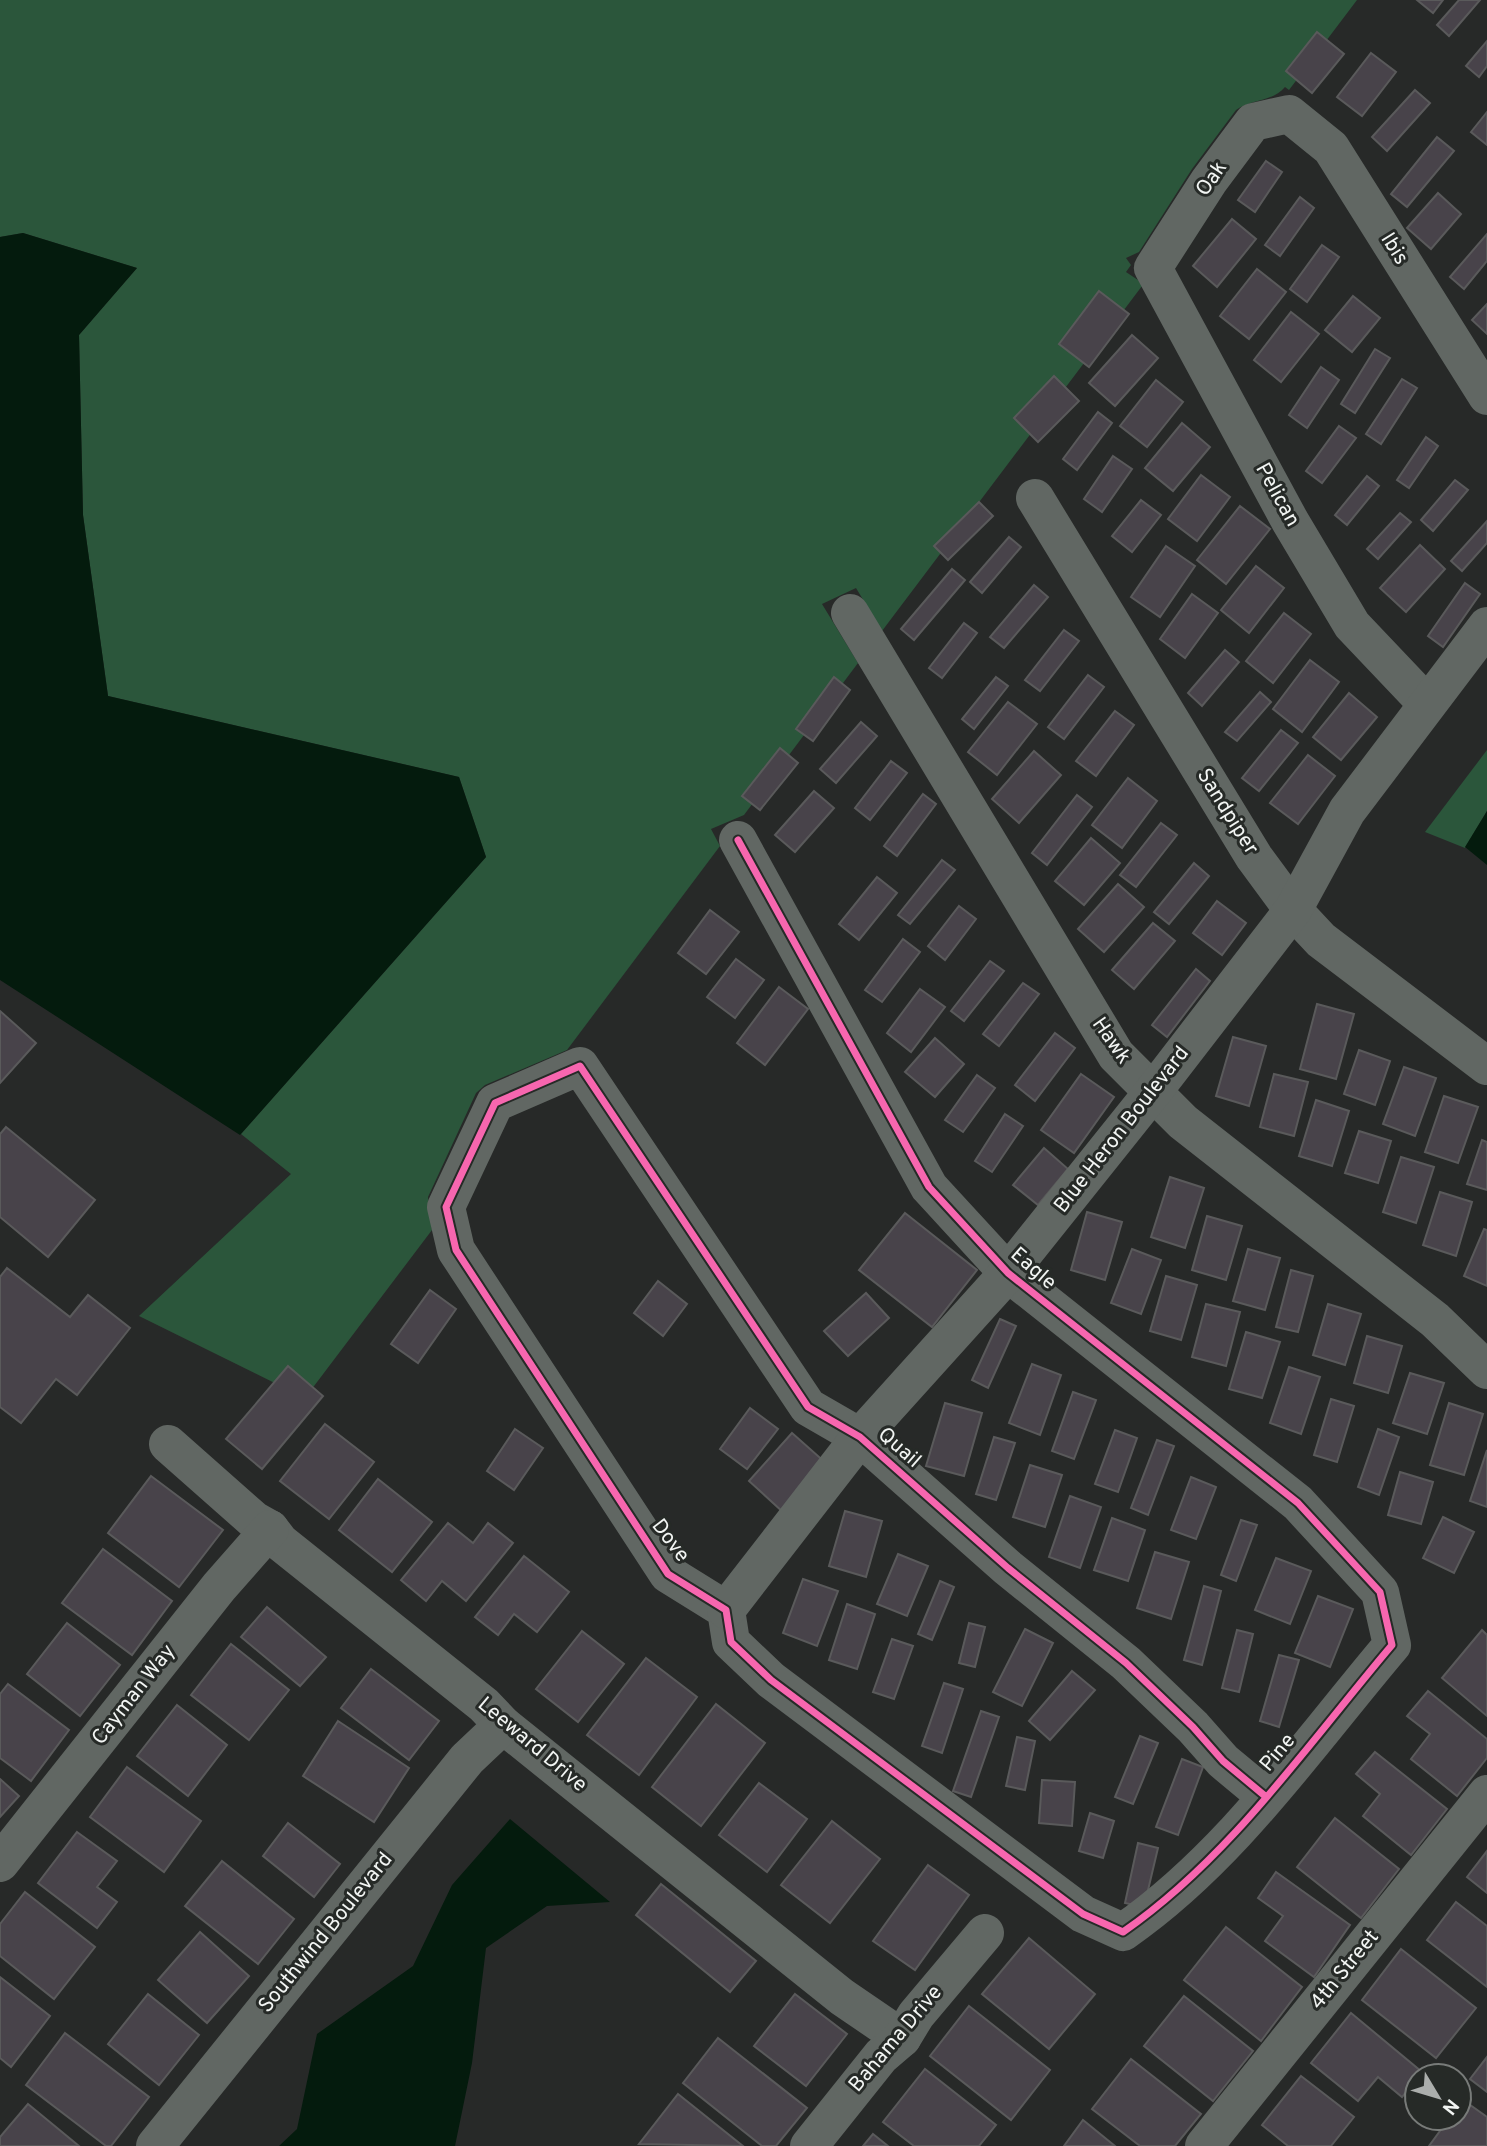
<svg xmlns="http://www.w3.org/2000/svg" width="1487" height="2146" viewBox="0 0 1487 2146" font-family="Overpass,sans-serif">
  <style>
    .green { fill: #2b563b }
    .water { fill: #041b0d }
    .building { fill: #48434a; stroke: #5a5a5b; stroke-width: 2 }
    .lines { fill: none; stroke-linecap: round; stroke-linejoin: round }
    .minor { stroke: #616763; stroke-width: 38 }
    .cycleway-casing { stroke: #262a27; stroke-width: 11 }
    .cycleway { stroke: #f766af; stroke-width: 7 }
    .labels { text-anchor: middle; dominant-baseline: central; stroke-width: 6; stroke-linejoin: round; paint-order: stroke }
    .street-label { font-size: 21px; fill: #f2f5f3; stroke: #262a27 }
  </style>
  <rect width="100%" height="100%" fill="#272928"/>
  <g class="green">
    <path d="M0,0H1357L1289,90L1285,87C1272,102 1252,99 1236,110L1192,169L1139,252L1126,258L1131,265L1126,272L1138,280L1142,286L882,631L856,588L822,604L858,663L744,815L711,829L720,846L567,1050L485,1085L476,1093L428,1197L432,1230L305,1398L139,1316L291,1174L241,1134L486,857L459,777L108,696L83,515L79,335L137,268L23,233L0,237Z"/>
    <polygon points="1487,750 1487,811 1465,848 1425,832"/>
  </g>
  <g class="water">
    <polygon points="23,233 137,268 79,335 83,515 108,696 459,777 486,857 240,1135 0,980 0,237"/>
    <polygon points="1487,811 1487,865 1465,847"/>
    <polygon points="510,1819 610,1902 547,1906 486,1948 472,2063 455,2146 279,2146 297,2129 317,2034 413,1966 452,1885"/>
  </g>
  <g class="building">
    <polygon points="1417,0 1443,0 1433,13"/>
    <polygon points="1459,0 1480,0 1449,36 1437,25"/>
    <polygon points="1317,32 1344,54 1312,93 1286,71"/>
    <polygon points="1487,41 1487,66 1479,77 1466,66"/>
    <polygon points="1371,53 1396,72 1362,116 1337,97"/>
    <polygon points="1415,90 1430,103 1387,151 1372,137"/>
    <polygon points="1487,112 1487,145 1471,132"/>
    <polygon points="1437,137 1454,151 1407,207 1391,194"/>
    <polygon points="1266,161 1282,172 1255,212 1238,200"/>
    <polygon points="1438,193 1461,214 1431,249 1407,228"/>
    <polygon points="1300,197 1314,208 1280,256 1265,245"/>
    <polygon points="1232,219 1256,239 1217,287 1193,266"/>
    <polygon points="1487,234 1487,261 1464,289 1450,277"/>
    <polygon points="1322,245 1339,257 1307,302 1290,289"/>
    <polygon points="1257,269 1286,292 1249,339 1220,316"/>
    <polygon points="1099,291 1129,314 1089,367 1059,344"/>
    <polygon points="1353,296 1380,318 1352,352 1325,330"/>
    <polygon points="1487,304 1487,334 1472,320"/>
    <polygon points="1291,312 1319,334 1281,382 1254,360"/>
    <polygon points="1132,335 1158,358 1115,406 1089,383"/>
    <polygon points="1375,349 1390,358 1355,413 1341,404"/>
    <polygon points="1321,367 1339,380 1307,428 1289,415"/>
    <polygon points="1054,376 1079,401 1038,442 1014,418"/>
    <polygon points="1402,379 1417,388 1381,444 1366,434"/>
    <polygon points="1156,380 1183,402 1147,447 1120,426"/>
    <polygon points="1098,412 1112,423 1077,470 1063,459"/>
    <polygon points="1182,423 1210,447 1173,491 1145,468"/>
    <polygon points="1339,426 1356,438 1322,483 1306,471"/>
    <polygon points="1426,437 1438,446 1409,488 1397,480"/>
    <polygon points="1113,456 1132,469 1102,512 1084,499"/>
    <polygon points="1201,475 1230,497 1197,541 1168,519"/>
    <polygon points="1367,476 1379,486 1347,525 1335,515"/>
    <polygon points="1455,480 1468,490 1433,531 1421,520"/>
    <polygon points="1141,500 1161,515 1132,552 1112,536"/>
    <polygon points="979,502 993,516 948,560 934,546"/>
    <polygon points="1240,506 1270,529 1226,584 1197,560"/>
    <polygon points="1400,513 1411,522 1378,559 1367,549"/>
    <polygon points="1487,521 1487,543 1462,571 1451,561"/>
    <polygon points="1009,537 1021,547 982,593 970,582"/>
    <polygon points="1420,545 1445,569 1406,612 1380,588"/>
    <polygon points="1166,546 1195,566 1160,617 1131,597"/>
    <polygon points="1256,566 1284,588 1249,633 1221,610"/>
    <polygon points="952,569 965,580 914,640 901,629"/>
    <polygon points="1465,583 1480,594 1443,647 1428,636"/>
    <polygon points="1034,585 1048,597 1004,648 990,637"/>
    <polygon points="1192,594 1218,613 1185,658 1160,639"/>
    <polygon points="1284,613 1311,634 1273,683 1246,661"/>
    <polygon points="964,623 977,633 942,678 929,668"/>
    <polygon points="1064,630 1079,641 1040,691 1025,680"/>
    <polygon points="1225,650 1239,662 1202,706 1188,693"/>
    <polygon points="1310,660 1339,682 1302,732 1273,709"/>
    <polygon points="1088,675 1104,687 1064,739 1048,727"/>
    <polygon points="834,677 850,690 813,741 796,729"/>
    <polygon points="996,677 1008,686 974,729 962,719"/>
    <polygon points="1260,692 1271,702 1237,741 1225,732"/>
    <polygon points="1349,693 1377,717 1341,760 1313,737"/>
    <polygon points="1008,702 1037,724 997,775 968,752"/>
    <polygon points="1115,711 1134,725 1096,776 1076,761"/>
    <polygon points="861,722 877,736 836,783 820,769"/>
    <polygon points="1281,730 1298,743 1259,791 1242,778"/>
    <polygon points="780,748 798,763 760,810 742,796"/>
    <polygon points="1034,751 1061,775 1019,823 992,799"/>
    <polygon points="1308,755 1335,776 1298,824 1270,803"/>
    <polygon points="891,761 907,773 870,820 855,808"/>
    <polygon points="1128,778 1157,801 1122,848 1092,825"/>
    <polygon points="814,791 834,808 795,852 775,835"/>
    <polygon points="923,794 936,804 897,856 884,846"/>
    <polygon points="1077,795 1092,807 1047,865 1032,853"/>
    <polygon points="1161,823 1177,835 1136,887 1120,875"/>
    <polygon points="1091,838 1120,863 1084,905 1055,881"/>
    <polygon points="942,860 955,870 910,924 898,915"/>
    <polygon points="1194,863 1209,876 1169,924 1154,912"/>
    <polygon points="877,877 897,893 859,940 839,924"/>
    <polygon points="1118,884 1144,907 1104,952 1078,929"/>
    <polygon points="1217,901 1246,923 1222,955 1193,933"/>
    <polygon points="959,906 976,919 945,960 928,946"/>
    <polygon points="710,910 739,932 706,974 678,953"/>
    <polygon points="1153,923 1175,941 1134,989 1112,970"/>
    <polygon points="903,939 920,952 882,1002 865,990"/>
    <polygon points="736,959 764,980 735,1018 707,997"/>
    <polygon points="990,961 1004,971 964,1021 951,1011"/>
    <polygon points="1196,969 1210,981 1167,1037 1152,1025"/>
    <polygon points="1023,983 1039,994 999,1046 983,1034"/>
    <polygon points="779,987 808,1009 765,1065 737,1043"/>
    <polygon points="920,989 945,1007 911,1052 887,1033"/>
    <polygon points="1317,1004 1354,1014 1336,1079 1300,1069"/>
    <polygon points="0,1011 36,1043 0,1083"/>
    <polygon points="1055,1033 1075,1048 1035,1101 1015,1085"/>
    <polygon points="1233,1037 1266,1046 1249,1106 1216,1096"/>
    <polygon points="935,1038 964,1064 935,1097 905,1072"/>
    <polygon points="1359,1050 1390,1061 1375,1105 1344,1094"/>
    <polygon points="1404,1067 1436,1078 1415,1136 1383,1124"/>
    <polygon points="1081,1074 1114,1097 1074,1153 1041,1130"/>
    <polygon points="1274,1074 1308,1082 1294,1136 1260,1127"/>
    <polygon points="977,1075 995,1088 963,1132 945,1120"/>
    <polygon points="1444,1096 1478,1107 1458,1163 1425,1152"/>
    <polygon points="1316,1100 1349,1111 1332,1166 1299,1156"/>
    <polygon points="1005,1114 1023,1126 992,1172 975,1161"/>
    <polygon points="6,1127 95,1200 48,1257 0,1217 0,1134"/>
    <polygon points="1359,1131 1391,1141 1378,1183 1345,1173"/>
    <polygon points="1482,1140 1487,1142 1487,1190 1467,1184"/>
    <polygon points="1044,1148 1068,1169 1038,1205 1013,1185"/>
    <polygon points="1401,1157 1434,1167 1416,1223 1383,1212"/>
    <polygon points="1170,1177 1204,1188 1185,1248 1151,1237"/>
    <polygon points="1440,1192 1472,1202 1456,1256 1423,1245"/>
    <polygon points="1087,1212 1122,1222 1105,1280 1071,1270"/>
    <polygon points="905,1213 977,1270 932,1327 859,1270"/>
    <polygon points="1207,1216 1242,1226 1226,1280 1192,1270"/>
    <polygon points="1484,1229 1487,1230 1487,1286 1464,1276"/>
    <polygon points="1132,1249 1161,1260 1141,1314 1111,1303"/>
    <polygon points="1248,1249 1280,1258 1265,1310 1233,1301"/>
    <polygon points="7,1268 70,1317 88,1295 130,1328 77,1395 56,1379 21,1423 0,1407 0,1277"/>
    <polygon points="1291,1270 1313,1276 1298,1332 1276,1327"/>
    <polygon points="1166,1276 1197,1285 1181,1340 1150,1331"/>
    <polygon points="658,1281 687,1304 663,1336 634,1313"/>
    <polygon points="430,1290 456,1309 418,1363 391,1344"/>
    <polygon points="866,1293 889,1318 848,1356 824,1331"/>
    <polygon points="1206,1304 1240,1312 1226,1366 1192,1357"/>
    <polygon points="1328,1304 1361,1314 1345,1365 1313,1355"/>
    <polygon points="1000,1319 1016,1326 988,1388 972,1380"/>
    <polygon points="1246,1332 1280,1342 1262,1398 1229,1389"/>
    <polygon points="1367,1336 1402,1346 1388,1393 1354,1383"/>
    <polygon points="1032,1364 1061,1375 1040,1435 1009,1423"/>
    <polygon points="288,1366 323,1396 262,1469 226,1439"/>
    <polygon points="1289,1367 1320,1377 1301,1434 1270,1423"/>
    <polygon points="1410,1373 1444,1383 1427,1434 1393,1423"/>
    <polygon points="1073,1392 1096,1400 1074,1459 1052,1451"/>
    <polygon points="1331,1399 1354,1406 1337,1462 1314,1455"/>
    <polygon points="945,1403 982,1413 964,1476 926,1466"/>
    <polygon points="1449,1403 1483,1414 1464,1475 1430,1465"/>
    <polygon points="750,1408 778,1429 747,1469 720,1449"/>
    <polygon points="325,1424 374,1462 329,1519 280,1481"/>
    <polygon points="515,1429 543,1448 514,1490 487,1471"/>
    <polygon points="1378,1429 1399,1437 1379,1495 1358,1487"/>
    <polygon points="1115,1430 1137,1438 1118,1492 1095,1484"/>
    <polygon points="792,1433 827,1464 784,1513 749,1481"/>
    <polygon points="994,1437 1015,1443 996,1500 976,1494"/>
    <polygon points="1157,1440 1174,1446 1148,1515 1131,1508"/>
    <polygon points="1487,1450 1487,1507 1470,1501"/>
    <polygon points="1030,1465 1062,1475 1045,1527 1013,1517"/>
    <polygon points="1400,1472 1433,1482 1421,1524 1388,1515"/>
    <polygon points="151,1476 223,1530 179,1587 108,1533"/>
    <polygon points="1191,1477 1216,1487 1196,1539 1171,1530"/>
    <polygon points="378,1479 432,1522 392,1572 339,1530"/>
    <polygon points="1070,1496 1101,1507 1080,1568 1049,1557"/>
    <polygon points="845,1511 882,1521 866,1577 829,1566"/>
    <polygon points="1443,1517 1474,1532 1454,1573 1423,1558"/>
    <polygon points="1112,1518 1145,1530 1128,1581 1094,1570"/>
    <polygon points="1241,1520 1257,1525 1236,1581 1221,1575"/>
    <polygon points="448,1523 473,1543 488,1523 513,1543 466,1601 442,1581 426,1601 401,1580"/>
    <polygon points="103,1549 172,1601 132,1655 62,1603"/>
    <polygon points="1155,1552 1189,1562 1171,1619 1137,1608"/>
    <polygon points="898,1554 928,1566 907,1616 877,1604"/>
    <polygon points="524,1556 569,1592 537,1632 514,1614 498,1635 475,1617"/>
    <polygon points="1276,1558 1311,1571 1290,1624 1255,1610"/>
    <polygon points="803,1579 838,1591 817,1646 783,1633"/>
    <polygon points="940,1581 954,1587 932,1640 918,1634"/>
    <polygon points="1204,1586 1221,1591 1202,1665 1184,1660"/>
    <polygon points="1318,1596 1353,1609 1330,1667 1295,1653"/>
    <polygon points="847,1604 875,1614 857,1669 829,1660"/>
    <polygon points="267,1607 326,1657 300,1686 241,1637"/>
    <polygon points="67,1623 120,1665 80,1716 27,1674"/>
    <polygon points="969,1623 985,1627 975,1667 959,1663"/>
    <polygon points="1025,1629 1053,1643 1022,1706 993,1692"/>
    <polygon points="1237,1630 1253,1634 1239,1692 1222,1688"/>
    <polygon points="1482,1630 1487,1635 1487,1716 1442,1678"/>
    <polygon points="582,1631 624,1664 578,1722 536,1689"/>
    <polygon points="892,1639 913,1646 894,1699 873,1692"/>
    <polygon points="231,1644 289,1690 249,1740 191,1695"/>
    <polygon points="1279,1655 1299,1660 1279,1727 1260,1721"/>
    <polygon points="646,1658 697,1697 639,1775 587,1735"/>
    <polygon points="371,1669 439,1721 409,1760 341,1708"/>
    <polygon points="1072,1671 1095,1690 1050,1740 1029,1721"/>
    <polygon points="944,1683 963,1689 942,1753 922,1746"/>
    <polygon points="8,1684 69,1730 31,1781 0,1758 0,1694"/>
    <polygon points="1428,1691 1487,1739 1487,1758 1457,1796 1411,1759 1430,1734 1407,1716"/>
    <polygon points="716,1704 765,1743 701,1826 652,1787"/>
    <polygon points="177,1705 227,1745 188,1796 137,1756"/>
    <polygon points="981,1711 999,1717 971,1797 953,1791"/>
    <polygon points="338,1721 409,1768 374,1822 303,1776"/>
    <polygon points="1140,1736 1158,1743 1133,1804 1115,1797"/>
    <polygon points="1017,1737 1035,1741 1025,1790 1006,1786"/>
    <polygon points="1375,1752 1447,1809 1411,1855 1363,1816 1380,1794 1356,1774"/>
    <polygon points="1182,1759 1203,1767 1178,1835 1156,1827"/>
    <polygon points="127,1767 201,1821 164,1872 90,1817"/>
    <polygon points="0,1779 19,1796 0,1817"/>
    <polygon points="1042,1780 1075,1782 1072,1826 1039,1823"/>
    <polygon points="759,1783 807,1819 767,1872 719,1835"/>
    <polygon points="1090,1813 1114,1821 1103,1858 1079,1851"/>
    <polygon points="1335,1818 1399,1869 1361,1918 1297,1867"/>
    <polygon points="832,1821 880,1859 830,1923 781,1885"/>
    <polygon points="288,1823 340,1864 314,1897 263,1856"/>
    <polygon points="77,1832 117,1861 97,1887 117,1902 97,1928 38,1883"/>
    <polygon points="1138,1843 1158,1848 1144,1907 1125,1903"/>
    <polygon points="1487,1851 1487,1893 1467,1877"/>
    <polygon points="222,1861 294,1919 258,1964 185,1906"/>
    <polygon points="928,1865 969,1895 915,1970 873,1941"/>
    <polygon points="1276,1872 1350,1925 1314,1977 1265,1941 1283,1916 1258,1898"/>
    <polygon points="661,1884 756,1961 730,1992 636,1915"/>
    <polygon points="25,1892 95,1947 54,1999 0,1956 0,1924"/>
    <polygon points="1456,1902 1487,1926 1487,1987 1427,1940"/>
    <polygon points="1226,1927 1302,1987 1261,2041 1184,1980"/>
    <polygon points="200,1932 249,1976 207,2023 158,1980"/>
    <polygon points="1029,1938 1095,1994 1049,2049 982,1994"/>
    <polygon points="1401,1949 1476,2008 1436,2058 1362,2000"/>
    <polygon points="0,1977 50,2016 11,2067 0,2058"/>
    <polygon points="148,1994 199,2035 159,2085 108,2044"/>
    <polygon points="795,1994 847,2034 806,2086 754,2046"/>
    <polygon points="1184,1996 1253,2051 1213,2101 1144,2046"/>
    <polygon points="969,2006 1050,2070 1011,2120 930,2056"/>
    <polygon points="1351,2013 1422,2072 1402,2097 1378,2077 1358,2101 1311,2063"/>
    <polygon points="65,2033 149,2097 111,2146 106,2146 26,2085"/>
    <polygon points="718,2038 807,2108 776,2146 762,2146 683,2083"/>
    <polygon points="1487,2057 1487,2092 1470,2079"/>
    <polygon points="1131,2059 1201,2114 1175,2146 1140,2146 1092,2109"/>
    <polygon points="925,2069 996,2125 979,2146 914,2146 883,2122"/>
    <polygon points="1301,2076 1354,2117 1331,2146 1288,2146 1262,2125"/>
    <polygon points="678,2094 743,2146 639,2144"/>
    <polygon points="1459,2097 1487,2117 1487,2146 1429,2146 1445,2124 1437,2118 1459,2118"/>
    <polygon points="28,2104 79,2146 0,2146 0,2137"/>
    <polygon points="1083,2120 1115,2146 1064,2146"/>
    <polygon points="873,2134 888,2146 863,2146"/>
  </g>
  <g class="lines">
    <g class="minor">
      <polyline points="1035,498 1254,857 1293,910 1321,940 1487,1066"/>
      <polyline points="850,613 1116,1055 1183,1122 1435,1320 1487,1370"/>
      <polyline points="1427,704 1352,625 1290,521 1153,268 1209,181 1253,122 1289,114 1331,148 1487,396"/>
      <path d="M738,840L929,1187L1008,1273L1298,1503L1380,1592L1392,1645C1308,1744 1230,1858 1123,1932L1083,1914L771,1680L731,1642L726,1610L668,1574L456,1250L446,1207L495,1103L580,1066L808,1407L860,1437L1008,1568L1126,1663L1193,1727L1223,1761L1265,1796"/>
      <polyline points="168,1444 254,1520 270,1529 280,1542 484,1705 503,1725 842,1997 902,2038"/>
      <polyline points="726,1610 860,1437 1008,1273 1152,1093 1293,910 1347,811 1487,626"/>
      <polyline points="0,1863 219,1587 270,1529"/>
      <polyline points="155,2146 467,1759 503,1725"/>
      <polyline points="809,2146 881,2056 902,2038 916,2015 985,1933"/>
      <polyline points="1204,2146 1487,1794"/>
    </g>
    <defs>
      <path id="cycleway" d="M738,840L929,1187L1008,1273L1298,1503L1380,1592L1392,1645C1308,1744 1230,1858 1123,1932L1083,1914L771,1680L731,1642L726,1610L668,1574L456,1250L446,1207L495,1103L580,1066L808,1407L860,1437L1008,1568L1126,1663L1193,1727L1223,1761L1265,1796"/>
    </defs>
    <use href="#cycleway" class="cycleway-casing"/>
    <use href="#cycleway" class="cycleway"/>
  </g>
  <g class="labels">
    <g class="street-label">
      <text transform="translate(1212 179) rotate(-55)">Oak</text>
      <text transform="translate(1394 249) rotate(58)">Ibis</text>
      <text transform="translate(1277 495) rotate(61)">Pelican</text>
      <text transform="translate(1227 812) rotate(58)">Sandpiper</text>
      <text transform="translate(1111 1041) rotate(55)">Hawk</text>
      <text transform="translate(1122 1130) rotate(-52)">Blue Heron Boulevard</text>
      <text transform="translate(1033 1269) rotate(41)">Eagle</text>
      <text transform="translate(899 1448) rotate(41)">Quail</text>
      <text transform="translate(670 1541) rotate(53)">Dove</text>
      <text transform="translate(134 1695) rotate(-52)">Cayman Way</text>
      <text transform="translate(532 1745) rotate(40)">Leeward Drive</text>
      <text transform="translate(1278 1753) rotate(-50)">Pine</text>
      <text transform="translate(326 1933) rotate(-51)">Southwind Boulevard</text>
      <text transform="translate(1345 1970) rotate(-51)">4th Street</text>
      <text transform="translate(896 2039) rotate(-50)">Bahama Drive</text>
    </g>
  </g>
  <g transform="translate(1438 2097) rotate(128)"><circle r="33" fill="#262a27" stroke="#787b79" stroke-width="2"/>
  <path d="M0-5L12 26L0 18L-12 26Z" fill="#abaeac"/>
  <text y="-10" font-size="19" font-weight="bold" text-anchor="middle" fill="#f2f5f3">N</text>
  </g>
</svg>
